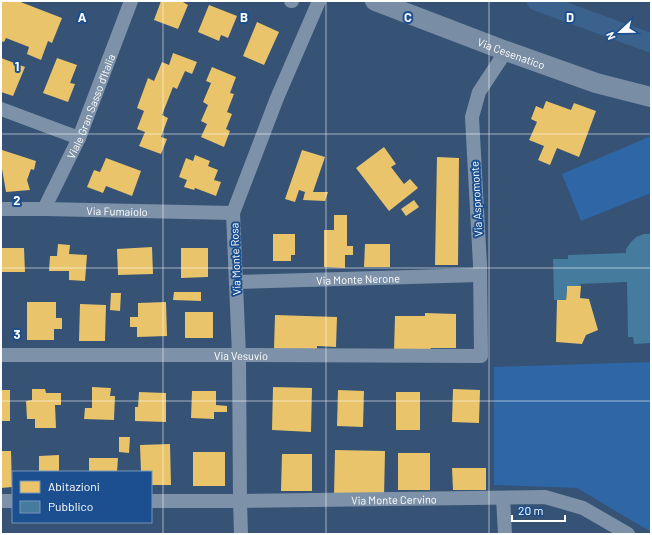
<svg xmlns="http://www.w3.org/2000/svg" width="652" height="535" viewBox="0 0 652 535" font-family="Barlow,sans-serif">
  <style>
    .green { fill: #2f66a5 }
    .homes { fill: #e9c46a }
    .public { fill: #457b9d }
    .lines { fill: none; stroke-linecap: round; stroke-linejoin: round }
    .canal { stroke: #3b618d; stroke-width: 19 }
    .street { stroke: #7d92a8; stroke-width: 14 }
    .secondary { stroke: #798da4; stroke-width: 20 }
    .grid { fill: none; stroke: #fff; stroke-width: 1; stroke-opacity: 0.55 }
    .labels { text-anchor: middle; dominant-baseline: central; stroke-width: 4; stroke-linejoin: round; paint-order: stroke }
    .street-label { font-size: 11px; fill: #fff; stroke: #1b4f8f }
    .grid-label { font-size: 13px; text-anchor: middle; font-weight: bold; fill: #fff; stroke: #1b4f8f; stroke-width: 4; stroke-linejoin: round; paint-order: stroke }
  </style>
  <rect width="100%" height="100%" fill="#365274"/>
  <g class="green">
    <polygon points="651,136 651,193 581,221 562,174"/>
    <polygon points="651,362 651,532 577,488 494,485 494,367"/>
  </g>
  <g class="homes">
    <polygon points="1,1 18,1 62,18 52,43 48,41 41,60 27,54 29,47 6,38 4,42 1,41"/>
    <polygon points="161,1 184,1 183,2 188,5 178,29 154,20"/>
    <polygon points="209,5 237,16 228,38 221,35 219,41 198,32"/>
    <polygon points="257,22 279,32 264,65 243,56"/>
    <polygon points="173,53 197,62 192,74 185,71 177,89 173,87 162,115 168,118 161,137 167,139 161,154 139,146 145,132 137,129 144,111 137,108 148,78 154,81 162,62 169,65"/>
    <polygon points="1,58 25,67 13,96 1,92"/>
    <polygon points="57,58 77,65 70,83 75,84 68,102 43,93"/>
    <polygon points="212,67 236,77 230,93 234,94 227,112 232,114 226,129 230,131 224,147 201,137 207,124 201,121 208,105 203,102 211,83 206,81"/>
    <polygon points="546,101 571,110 574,103 596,111 579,157 557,148 550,165 538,160 544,146 529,140 537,122 531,119 536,106 543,109"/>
    <polygon points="384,147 396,164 391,167 404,184 410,179 418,188 389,211 356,168"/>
    <polygon points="2,150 36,161 34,170 31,169 27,180 30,190 6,192 1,163 1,153"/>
    <polygon points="302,150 325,157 313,192 328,192 325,201 303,200 305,192 299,190 295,202 285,199"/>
    <polygon points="195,155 210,161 208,166 218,170 214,180 221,182 216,196 195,188 194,190 184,187 187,180 179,177 186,158 193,161"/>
    <polygon points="437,157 459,158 458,265 435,265"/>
    <polygon points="106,158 141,171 132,196 106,186 103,193 87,187 94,170 100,172"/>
    <polygon points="414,200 419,207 406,216 401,209"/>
    <polygon points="334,215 347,215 347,246 353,246 353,255 345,255 345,268 324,267 324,230 334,230"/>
    <polygon points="273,234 295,234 295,255 291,255 291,261 273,261"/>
    <polygon points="58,244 70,245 69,254 87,255 85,281 69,280 69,271 49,271 50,256 57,256"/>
    <polygon points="365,244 390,244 390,267 364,267"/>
    <polygon points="152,247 153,274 118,275 117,249"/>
    <polygon points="1,248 24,248 25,272 1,272"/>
    <polygon points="181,248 208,248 208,277 181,278"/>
    <polygon points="567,286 581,286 580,298 589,299 598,330 586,335 582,344 556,342 557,300 566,300"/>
    <polygon points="174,292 201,292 201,301 173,300"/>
    <polygon points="111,293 121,293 120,311 110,310"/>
    <polygon points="27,302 56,302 56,318 62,318 62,329 54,329 54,340 27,340"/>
    <polygon points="166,302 167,336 137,337 137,327 130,327 130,317 138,317 138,303"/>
    <polygon points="80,304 106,305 105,341 79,341"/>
    <rect x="185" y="312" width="28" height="26"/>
    <polygon points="425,313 456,314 456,348 431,348 430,352 394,351 395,316 425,316"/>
    <polygon points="275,315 337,317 336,347 317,346 317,350 274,349"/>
    <polygon points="92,387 111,388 110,396 115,396 114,420 84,419 85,408 92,408"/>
    <polygon points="273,387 312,388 311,432 272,430"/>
    <polygon points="32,389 45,389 46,393 61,393 61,405 55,405 56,428 35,428 35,419 27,419 26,401 32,400"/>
    <polygon points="453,389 480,390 479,423 452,422"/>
    <rect x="1" y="390" width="9" height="31"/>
    <polygon points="338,390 364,391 363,427 337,426"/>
    <polygon points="192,391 216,391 216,405 227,406 227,412 214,412 214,419 191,418"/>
    <polygon points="139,392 166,393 166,422 135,421 135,407 138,407"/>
    <rect x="396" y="392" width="24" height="38"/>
    <polygon points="119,437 130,437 129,453 119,452"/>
    <polygon points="170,444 171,485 151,485 151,472 141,472 140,445"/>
    <polygon points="335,450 385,451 384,498 334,497"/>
    <polygon points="1,451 11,451 12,487 1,488"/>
    <rect x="193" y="452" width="32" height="34"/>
    <rect x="398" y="453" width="32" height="37"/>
    <polygon points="282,454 312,454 312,491 281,491"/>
    <polygon points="59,455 59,472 39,472 39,456"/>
    <polygon points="89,458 118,458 117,472 89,472"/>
    <polygon points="452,468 486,468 486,490 453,490"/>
  </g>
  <polygon class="public" points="644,234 651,234 651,343 634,344 633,337 628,337 627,282 580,284 581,286 567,286 566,300 554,300 553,259 568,259 568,255 626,253 626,249 631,242 636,237"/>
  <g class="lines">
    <polyline class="canal" points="536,1 651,43"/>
    <g class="street">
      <polyline points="291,1 292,1"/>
      <polyline points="1,109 79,138"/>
      <path id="s1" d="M1,209H44L233,213"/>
      <path id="s2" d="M44,209L79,138L131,1"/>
      <path id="s3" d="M236,282L480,275"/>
      <path id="s4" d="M1,355H239L481,356L480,265L472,117L479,92L506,51"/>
      <polyline points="503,498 505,534"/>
      <polyline points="1,501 13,501"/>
      <path id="s5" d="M151,501H240L545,497L583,508L628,534"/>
      <polyline points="241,534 240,501 239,355 233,213 277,98 319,1"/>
    </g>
    <path class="secondary" id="s6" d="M375,1L506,51L596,83L651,97"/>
  </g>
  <path class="grid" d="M163,1V534M326,1V534M489,1V534M1,134H651M1,268H651M1,401H651"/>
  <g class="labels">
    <g class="street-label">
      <text stroke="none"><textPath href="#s6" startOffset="146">Via Cesenatico</textPath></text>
      <text stroke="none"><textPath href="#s2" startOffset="113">Viale Gran Sasso d'Italia</textPath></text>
      <text transform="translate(476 199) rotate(-93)">Via Aspromonte</text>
      <text stroke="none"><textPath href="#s1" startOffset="116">Via Fumaiolo</textPath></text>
      <text transform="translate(235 259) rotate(-92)">Via Monte Rosa</text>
      <text stroke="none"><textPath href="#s3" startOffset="122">Via Monte Nerone</textPath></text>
      <text stroke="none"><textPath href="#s4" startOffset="240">Via Vesuvio</textPath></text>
      <text stroke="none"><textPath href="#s5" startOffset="243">Via Monte Cervino</textPath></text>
    </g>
  </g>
  <g class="grid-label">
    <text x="82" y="22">A</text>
    <text x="244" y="22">B</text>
    <text x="408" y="22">C</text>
    <text x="570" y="22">D</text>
    <text x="17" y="71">1</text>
    <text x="17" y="205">2</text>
    <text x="17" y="339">3</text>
  </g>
  <rect width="652" height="535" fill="none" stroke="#ffffff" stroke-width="4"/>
  <rect x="12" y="471" width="140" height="52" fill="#1b4f8f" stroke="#7695bc"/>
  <rect x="20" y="481" width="20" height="12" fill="#e9c46a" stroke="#7695bc"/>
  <text x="48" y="491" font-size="12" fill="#ffffff">Abitazioni</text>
  <rect x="20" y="501" width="20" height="12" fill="#457b9d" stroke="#7695bc"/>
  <text x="48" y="511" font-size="12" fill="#ffffff">Pubblico</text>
  <g transform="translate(620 32) rotate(248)" stroke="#1b4f8f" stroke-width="3" paint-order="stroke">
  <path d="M0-3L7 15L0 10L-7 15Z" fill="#ffffff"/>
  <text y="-6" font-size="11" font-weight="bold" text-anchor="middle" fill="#ffffff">N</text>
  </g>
  <path d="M512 515v6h53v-6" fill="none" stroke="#ffffff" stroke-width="2"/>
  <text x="518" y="515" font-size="12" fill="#ffffff" stroke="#1b4f8f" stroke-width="3" paint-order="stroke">20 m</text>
</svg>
